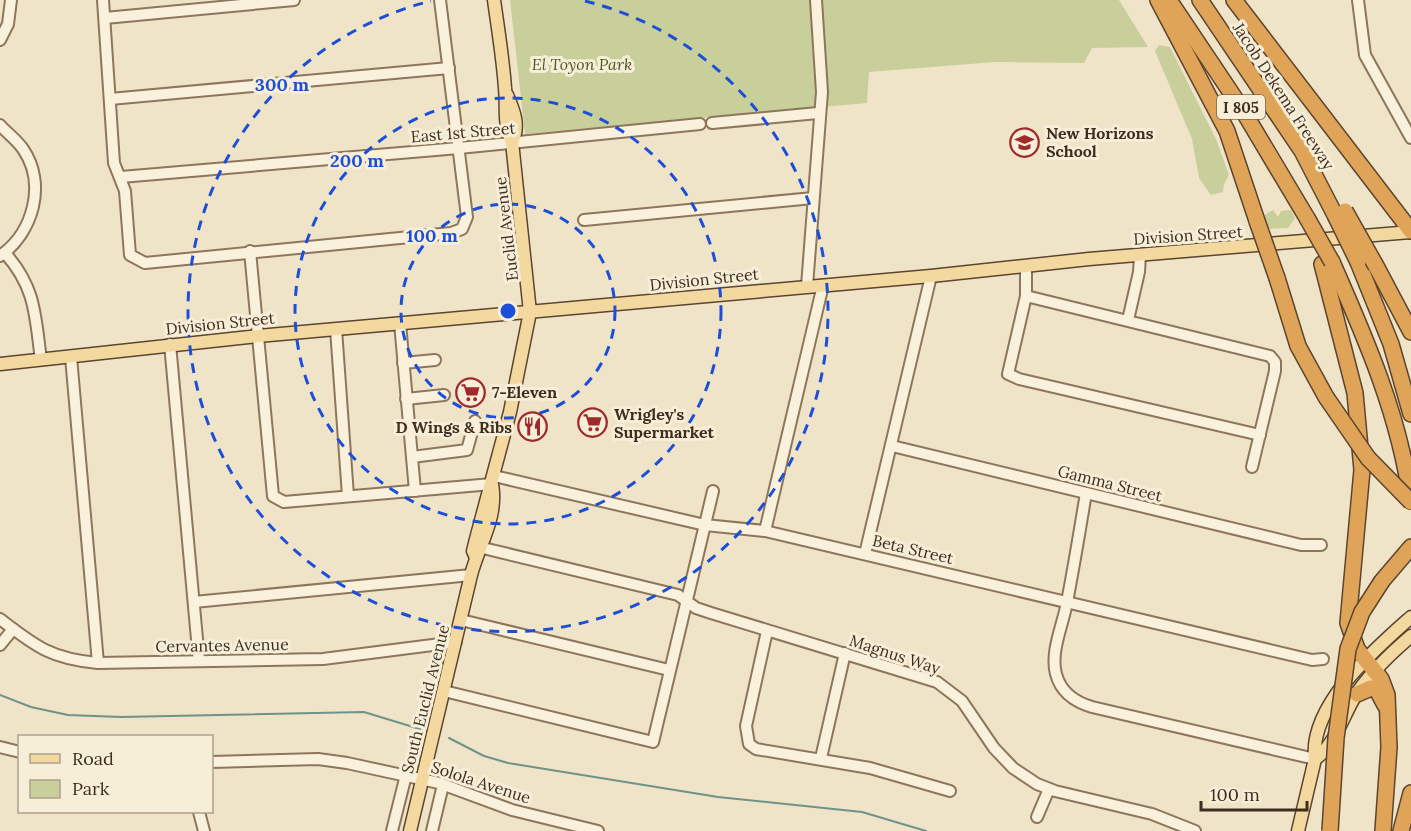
<svg xmlns="http://www.w3.org/2000/svg" width="1411" height="831" viewBox="0 0 1411 831" font-family="Lora,serif">
  <style>
    .green { fill: #c9cf9b }
    .lines { fill: none; stroke-linecap: round; stroke-linejoin: round }
    .stream { stroke: #6f938a; stroke-width: 2 }
    .minor-casing { stroke: #8d765c; stroke-width: 14 }
    .major-casing { stroke: #5b4430; stroke-width: 15 }
    .highway-casing { stroke: #5b4430; stroke-width: 18 }
    .minor { stroke: #faf1dc; stroke-width: 10 }
    .major { stroke: #f3d9a0; stroke-width: 12 }
    .highway { stroke: #e0a458; stroke-width: 15 }
    .highway-bridge-casing { stroke: #5b4430; stroke-width: 18; stroke-linecap: butt }
    .highway-bridge { stroke: #e0a458; stroke-width: 15 }
    .ring { fill: none; stroke: #1d4ed8; stroke-width: 3; stroke-dasharray: 10 8 }
    .labels { text-anchor: middle; dominant-baseline: central; stroke-width: 6; stroke-linejoin: round; paint-order: stroke }
    .shield { fill: #f7eed8; stroke: #756857; stroke-width: 1.5 }
    .shield-label { font-size: 15px; font-weight: bold; fill: #3d2e20 }
    .park-label { font-size: 16px; font-style: italic; fill: #4d5a26; stroke: #f7eed8 }
    .street-label { font-size: 16px; fill: #3d2e20; stroke: #f7eed8 }
    .poi-label { font-size: 16px; font-weight: bold; fill: #3d2e20; stroke: #f7eed8; text-anchor: start }
    .centre { fill: #1d4ed8; stroke: #f7eed8; stroke-width: 3 }
    .ring-label { font-size: 18px; text-anchor: middle; font-weight: bold; fill: #1d4ed8; stroke: #f7eed8; stroke-width: 6; stroke-linejoin: round; paint-order: stroke }
  </style>
  <rect width="100%" height="100%" fill="#f0e4c8"/>
  <g class="green">
    <polygon points="510,0 1119,0 1148,47 1092,48 1084,63 995,62 869,72 867,103 525,134"/>
    <polygon points="1159,45 1170,47 1216,139 1229,175 1224,184 1223,192 1211,195 1199,178 1192,139 1155,51"/>
    <polygon points="1273,210 1278,217 1281,211 1291,210 1295,218 1288,228 1266,229 1261,217"/>
  </g>
  <g class="lines">
    <g class="stream">
      <polyline points="0,695 31,707 68,715 121,717 364,712 423,730"/>
      <polyline points="449,738 484,756 508,763 718,797 862,812 926,831"/>
    </g>
    <defs>
      <g id="minor">
        <polyline points="103,0 114,163 125,191 130,255 145,263 451,233 462,229 467,217 440,0"/>
        <polyline points="1358,0 1365,55 1411,138"/>
        <polyline points="105,18 294,0"/>
        <polyline points="0,40 8,24 11,0"/>
        <polyline points="110,99 449,68"/>
        <polyline points="712,123 818,113"/>
        <path d="M0,125C7,133 17,140 23,149C47,184 33,233 0,256"/>
        <polyline points="121,177 459,148 700,124"/>
        <polyline points="584,220 813,198"/>
        <polyline points="250,251 273,496 284,502 492,484"/>
        <path d="M5,253C36,288 35,315 41,360"/>
        <polyline points="1026,266 1026,296 1008,374 1019,379 1260,435"/>
        <polyline points="807,286 822,92 816,0"/>
        <polyline points="1026,296 1270,356 1275,362 1275,371 1252,467"/>
        <polyline points="1128,320 1139,272 1140,255"/>
        <polyline points="400,323 415,491"/>
        <polyline points="336,329 348,496"/>
        <polyline points="170,344 199,661"/>
        <polyline points="71,357 98,663"/>
        <polyline points="403,363 435,360"/>
        <polyline points="406,399 444,395"/>
        <polyline points="892,446 1301,545 1321,545"/>
        <polyline points="412,457 467,450 475,421"/>
        <polyline points="494,476 705,525 765,531 1312,660 1323,659"/>
        <path d="M1086,493C1080,529 1074,566 1067,602C1063,625 1050,652 1056,674C1061,693 1075,702 1092,707L1315,759"/>
        <polyline points="765,531 823,285"/>
        <polyline points="483,548 678,595 696,608 711,613 937,682 962,701 994,748 1013,768 1037,784 1055,791 1152,814 1195,831"/>
        <polyline points="865,554 931,276"/>
        <polyline points="194,602 471,575"/>
        <path d="M0,619C36,647 52,659 98,663L323,659L456,642"/>
        <polyline points="461,620 669,670"/>
        <polyline points="767,631 746,726 749,744 756,749 870,768 950,791"/>
        <polyline points="0,645 13,629"/>
        <polyline points="444,691 653,742 713,491"/>
        <polyline points="0,747 20,752"/>
        <polyline points="821,758 845,653"/>
        <polyline points="212,762 318,759 347,763 439,783 512,810 598,831"/>
        <polyline points="199,812 204,831"/>
        <polyline points="1037,817 1049,789"/>
        <polyline points="392,831 406,775"/>
        <polyline points="432,831 443,785"/>
      </g>
      <g id="major">
        <path d="M507,95C514,111 520,126 512,142"/>
        <polyline points="0,364 258,336 931,276 1089,259 1411,232"/>
        <path d="M476,558L473,551L476,539L510,412L530,312L512,142C503,124 507,107 505,88C503,59 498,29 494,0"/>
        <path d="M1315,759C1336,745 1343,714 1357,693C1372,671 1391,653 1411,636"/>
        <path d="M410,831L471,575C479,544 498,518 492,484"/>
        <path d="M1298,831L1315,759C1309,705 1375,649 1411,617"/>
      </g>
      <g id="highway">
        <polyline points="1158,0 1227,131 1257,221"/>
        <polyline points="1169,0 1242,109 1307,218"/>
        <polyline points="1200,0 1302,151 1335,215"/>
        <polyline points="1234,0 1411,231"/>
        <path d="M1332,262C1366,339 1400,417 1411,501"/>
        <polyline points="1358,262 1391,344 1411,414"/>
        <polyline points="1322,264 1355,393 1362,470 1348,623 1357,649 1381,679 1387,695 1389,747 1383,831"/>
        <polyline points="1376,266 1411,332"/>
        <polyline points="1277,278 1298,346 1326,397"/>
        <polyline points="1382,581 1411,547"/>
        <polyline points="1357,694 1371,688 1377,690 1385,705"/>
        <polyline points="1401,831 1411,793"/>
      </g>
    </defs>
    <use href="#minor" class="minor-casing"/>
    <use href="#major" class="major-casing"/>
    <use href="#highway" class="highway-casing"/>
    <use href="#minor" class="minor"/>
    <use href="#major" class="major"/>
    <use href="#highway" class="highway"/>
    <defs>
      <g id="highway-bridge">
        <polyline points="1345,211 1376,266"/>
        <polyline points="1335,215 1358,262"/>
        <polyline points="1307,218 1332,262"/>
        <polyline points="1257,221 1277,278"/>
        <polyline points="1326,397 1368,458 1411,502"/>
        <polyline points="1330,831 1336,738 1348,649 1362,612 1382,581"/>
      </g>
    </defs>
    <use href="#highway-bridge" class="highway-bridge-casing"/>
    <use href="#highway-bridge" class="highway-bridge"/>
  </g>
  <g class="ring">
    <circle cx="508" cy="311" r="107"/>
    <circle cx="508" cy="311" r="213"/>
    <path d="M585 1A320 320 0 1 1 431 1"/>
  </g>
  <defs>
    <symbol id="school-ring" viewBox="-11 -11 22 22"><circle r="9.5" fill="#f7eed8" stroke="#9e2a2b" stroke-width="1.5"/><path d="M0-5L7-2L0 1L-7-2ZM-4 1L0 2.5L4 1V4Q0 6-4 4Z" fill="#9e2a2b"/></symbol>
    <symbol id="supermarket-ring" viewBox="-11 -11 22 22"><circle r="9.5" fill="#f7eed8" stroke="#9e2a2b" stroke-width="1.5"/><path d="M-6-5.5h2.5l.6 2H6L4.5 2H-2.5L-4.4-4H-6ZM-1.5 3.2a1.3 1.3 0 1 0 .1 0ZM3 3.2a1.3 1.3 0 1 0 .1 0Z" fill="#9e2a2b"/></symbol>
    <symbol id="restaurant-ring" viewBox="-11 -11 22 22"><circle r="9.5" fill="#f7eed8" stroke="#9e2a2b" stroke-width="1.5"/><path d="M-5-6h1v4h1v-4h1v4h1v-4h1v5L-1.5 .5V6h-2V.5L-5-1ZM5-6V6H3V1.5H1.5Q1.5-4 5-6Z" fill="#9e2a2b"/></symbol>
  </defs>
  <g fill-rule="evenodd">
    <use href="#school-ring" x="1008" y="126" width="33" height="33"/>
    <use href="#supermarket-ring" x="454" y="376" width="33" height="33"/>
    <use href="#supermarket-ring" x="576" y="406" width="33" height="33"/>
    <use href="#restaurant-ring" x="516" y="410" width="33" height="33"/>
  </g>
  <g class="labels">
    <rect class="shield" x="1217" y="95" width="48" height="24" rx="4.5"/>
    <g class="shield-label">
      <text x="1241" y="107">I 805</text>
    </g>
    <g class="park-label">
      <text x="582" y="64">El Toyon Park</text>
    </g>
    <g class="street-label">
      <text transform="translate(1284 96) rotate(57)">Jacob Dekema Freeway</text>
      <text transform="translate(463 132) rotate(-5)">East 1st Street</text>
      <text transform="translate(506 229) rotate(-97)">Euclid Avenue</text>
      <text transform="translate(1188 235) rotate(-4)">Division Street</text>
      <text transform="translate(704 279) rotate(-6)">Division Street</text>
      <text transform="translate(220 323) rotate(-6)">Division Street</text>
      <text transform="translate(1110 483) rotate(14)">Gamma Street</text>
      <text transform="translate(913 549) rotate(13)">Beta Street</text>
      <text transform="translate(222 645) rotate(-1)">Cervantes Avenue</text>
      <text transform="translate(895 654) rotate(18)">Magnus Way</text>
      <text transform="translate(425 699) rotate(-76)">South Euclid Avenue</text>
      <text transform="translate(481 782) rotate(18)">Solola Avenue</text>
    </g>
    <g class="poi-label">
      <text x="1046" y="133">New Horizons<tspan x="1046" dy="18">School</tspan></text>
      <text x="492" y="392">7-Eleven</text>
      <text x="614" y="414">Wrigley's<tspan x="614" dy="18">Supermarket</tspan></text>
      <text x="512" y="427" text-anchor="end">D Wings &amp; Ribs</text>
    </g>
  </g>
  <circle cx="508" cy="311" r="9" class="centre"/>
  <g class="ring-label">
    <text x="282" y="91">300 m</text>
    <text x="357" y="167">200 m</text>
    <text x="432" y="242">100 m</text>
  </g>
  <rect x="18" y="735" width="195" height="78" fill="#f7eed8" stroke="#ada18e" stroke-width="1.5"/>
  <rect x="30" y="754" width="30" height="9" fill="#f3d9a0" stroke="#ada18e" stroke-width="1.5"/>
  <text x="72" y="765" font-size="18" fill="#3d2e20">Road</text>
  <rect x="30" y="780" width="30" height="18" fill="#c9cf9b" stroke="#ada18e" stroke-width="1.5"/>
  <text x="72" y="795" font-size="18" fill="#3d2e20">Park</text>
  <path d="M1201 801v9h106v-9" fill="none" stroke="#3d2e20" stroke-width="3"/>
  <text x="1210" y="801" font-size="18" fill="#3d2e20" stroke="#f7eed8" stroke-width="4.5" paint-order="stroke">100 m</text>
</svg>
